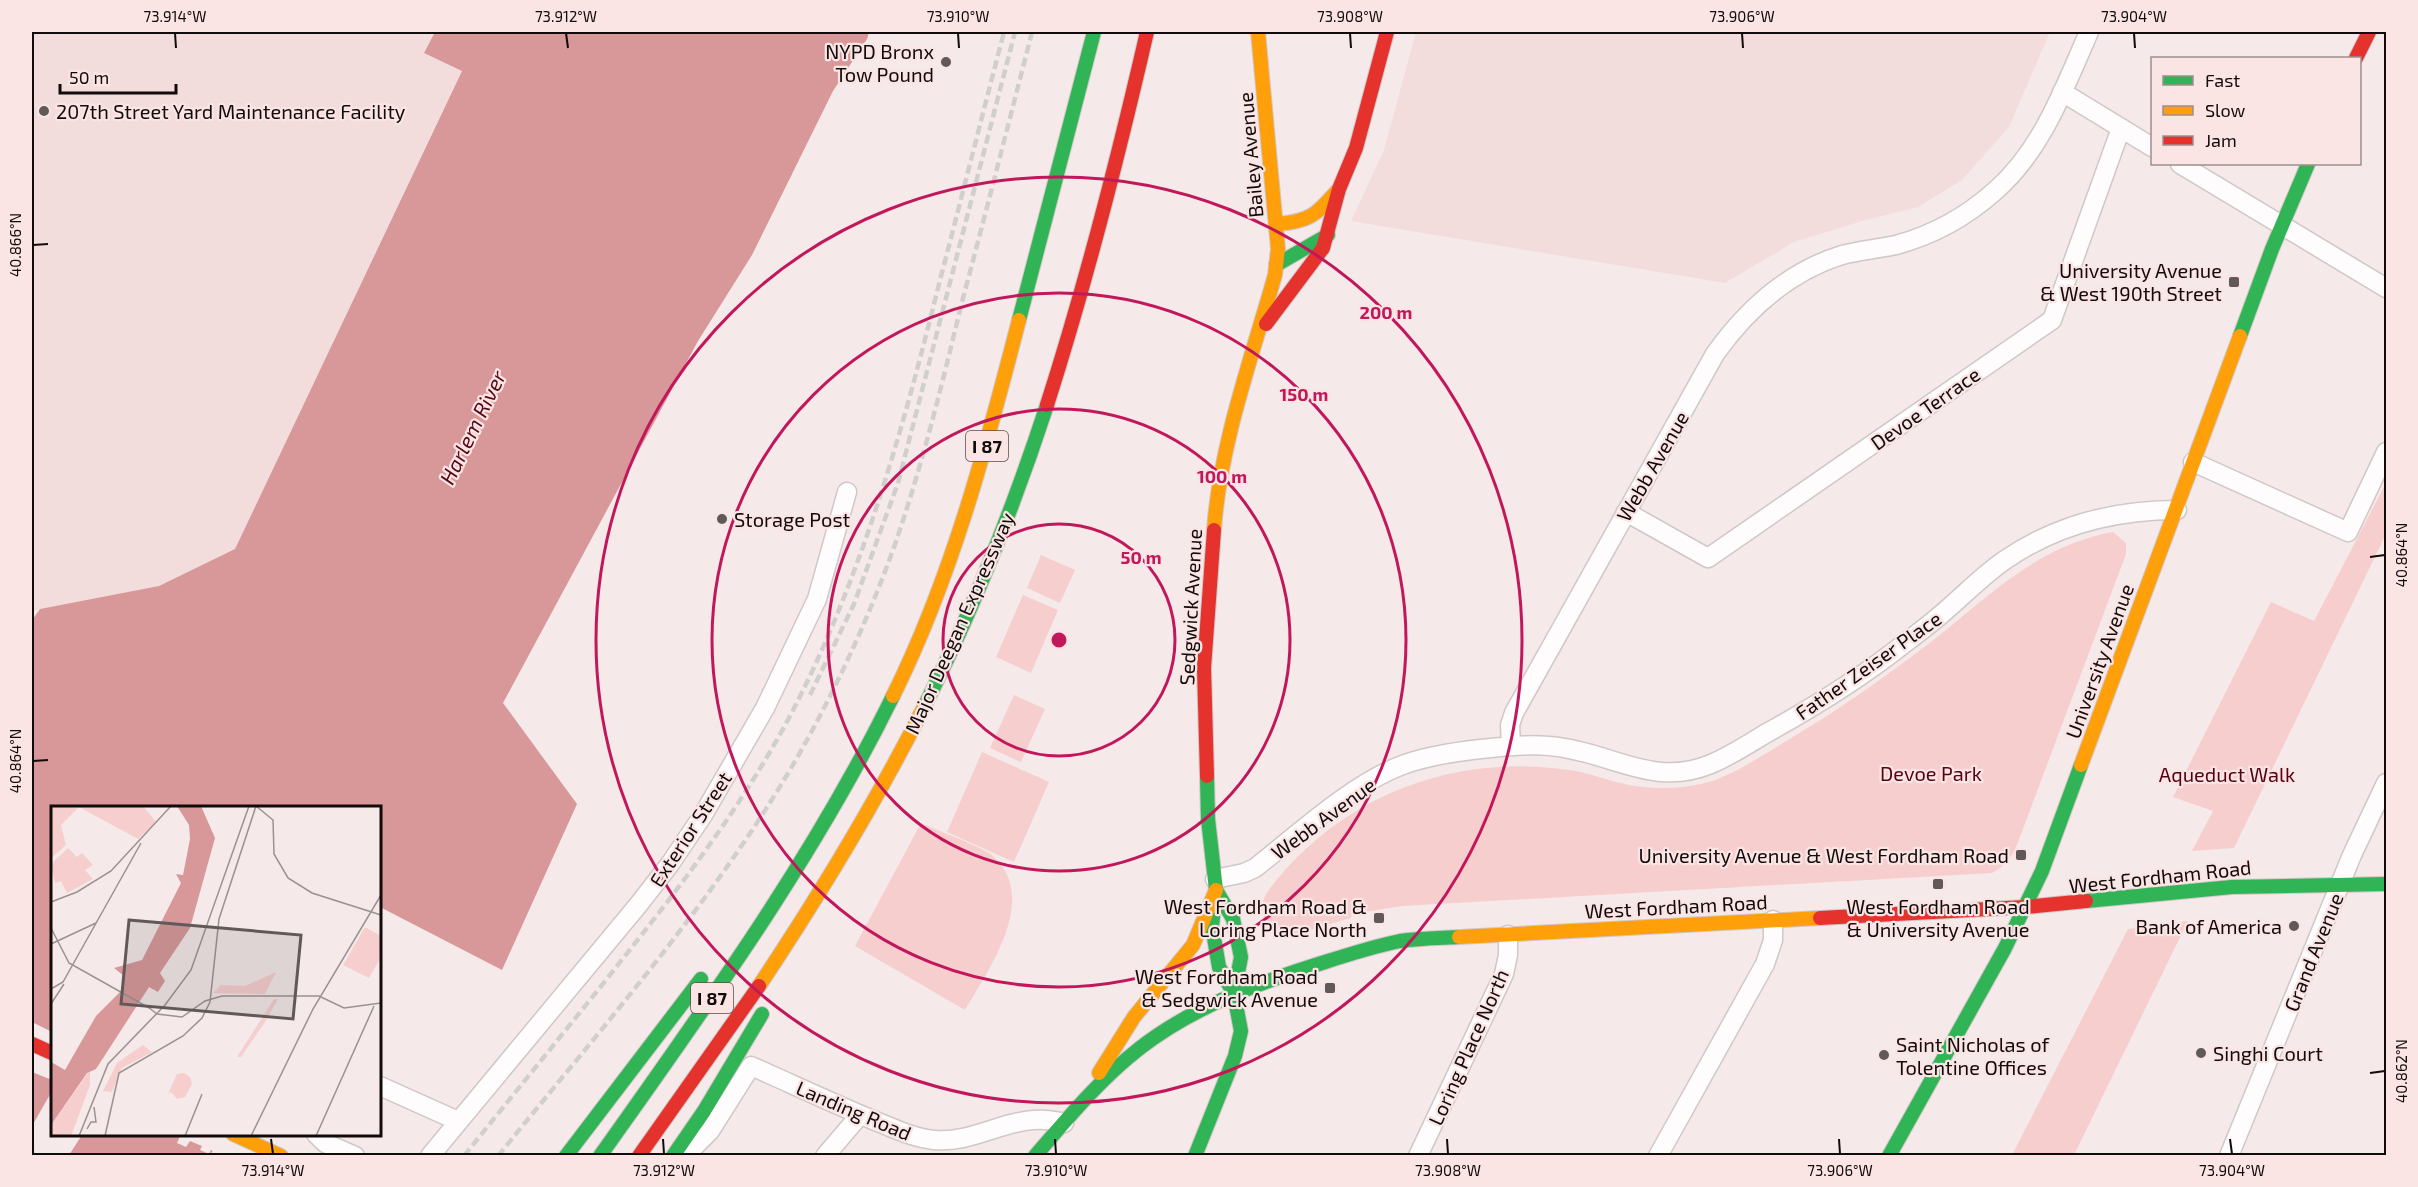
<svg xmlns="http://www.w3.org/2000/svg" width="2418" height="1187" viewBox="0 0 2418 1187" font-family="'Exo 2',sans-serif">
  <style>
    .built { fill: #f2dddc }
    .green { fill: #f7cece }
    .water { fill: #d89798 }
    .pier { fill: #f5eae9 }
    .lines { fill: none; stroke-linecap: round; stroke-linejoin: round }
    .street-casing { stroke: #d0c7c7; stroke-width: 21 }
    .fast-casing { stroke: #d0c7c7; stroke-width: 16 }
    .slow-casing { stroke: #d0c7c7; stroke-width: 16 }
    .jam-casing { stroke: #d0c7c7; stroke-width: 16 }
    .street { stroke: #fefcfc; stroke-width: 18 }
    .fast { stroke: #30b455; stroke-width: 14 }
    .slow { stroke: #ff9f0a; stroke-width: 14 }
    .jam { stroke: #e5322d; stroke-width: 14 }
    .rail { stroke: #d1cece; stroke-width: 4.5; stroke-dasharray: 9 4.5; stroke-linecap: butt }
    .ticks { fill: none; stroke: #120b0b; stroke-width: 2 }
    .ring { fill: none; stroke: #c2185b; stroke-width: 3 }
    .poi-dot { fill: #615959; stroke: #fae5e4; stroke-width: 2 }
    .labels { text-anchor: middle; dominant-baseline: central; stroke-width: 4.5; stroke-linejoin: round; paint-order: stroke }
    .shield { fill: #fae5e4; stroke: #584c4c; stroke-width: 1.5 }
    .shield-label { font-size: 18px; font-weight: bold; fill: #120b0b }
    .poi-label { font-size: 20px; fill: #120b0b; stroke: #fae5e4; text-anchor: end }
    .street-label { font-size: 20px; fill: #120b0b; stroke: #fae5e4 }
    .park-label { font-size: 20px; fill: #550212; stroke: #fae5e4 }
    .water-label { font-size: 21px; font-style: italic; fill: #580514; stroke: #fae5e4 }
    .inset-road { fill: none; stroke: #9a9190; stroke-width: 1.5 }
    .view { fill: #615959; fill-opacity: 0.15; stroke: #615959; stroke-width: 3 }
    .inset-edge { fill: none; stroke: #120b0b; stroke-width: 3 }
    .centre { fill: #c2185b; stroke: #fae5e4; stroke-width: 3 }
    .ring-label { font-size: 18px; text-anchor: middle; font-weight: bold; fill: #c2185b; stroke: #fae5e4; stroke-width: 4.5; stroke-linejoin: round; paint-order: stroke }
    .neatline { fill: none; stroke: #120b0b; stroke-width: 2 }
    .ticks-label { font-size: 15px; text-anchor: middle; fill: #120b0b }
  </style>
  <rect width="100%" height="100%" fill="#f5eae9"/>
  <g class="built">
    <polygon points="32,32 435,32 424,53 462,70 235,549 159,586 32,611"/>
    <polygon points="1416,32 2050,32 2009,127 1962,180 1918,207 1862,221 1794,242 1725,283 1351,221 1384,150"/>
  </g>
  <g class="green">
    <polygon points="2386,483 2386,534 2234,848 2192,851 2213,811 2173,797 2271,602 2314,621"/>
    <path d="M2113,532L2126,543V554L2017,845C2011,858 2005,866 1992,873L1402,906L1352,914L1351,918L1285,937C1254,916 1256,903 1280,876C1353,791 1459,754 1570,770C1590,773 1609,781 1629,785C1653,789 1678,789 1701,784C1727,779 1760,757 1783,743C1834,713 1881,680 1927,645C1987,599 2035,546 2113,532Z"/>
    <polygon points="1041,555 1075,570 1060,603 1027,588"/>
    <polygon points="1023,595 1058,610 1031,673 996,657"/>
    <polygon points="1014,695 1045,709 1021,762 990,748"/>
    <polygon points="982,752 1049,782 1014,862 947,832"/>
    <path d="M921,823C936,830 983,847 993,856C1040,898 989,969 965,1010L855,946Z"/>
    <polygon points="2188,921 2074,1155 2012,1155 2128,929"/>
  </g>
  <polygon class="water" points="435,32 869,32 867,39 833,91 752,255 698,341 503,703 577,804 502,970 380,907 380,808 52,808 52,1134 223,1135 210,1155 32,1155 32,620 40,609 159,586 235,549 462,71 424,53"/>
  <g class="pier">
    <polygon points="32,1022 52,1032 52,1080 32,1072"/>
    <polygon points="52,1091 52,1134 82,1135 69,1155 35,1155 32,1142 32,1126"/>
    <polygon points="226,1134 216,1152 211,1150 209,1154 200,1150 202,1146 190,1141 186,1147 177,1143 180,1136 173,1135"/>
  </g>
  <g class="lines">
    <defs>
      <g id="street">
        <polyline points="2062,92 2152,147"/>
        <polyline points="2180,164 2386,288"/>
        <polyline points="2193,462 2348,532 2386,452"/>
        <polyline points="1626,512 1708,558 2052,320 2121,128"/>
        <path d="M1511,745L1510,725L1514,713L1715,354C1747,309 1788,272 1842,255C1860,250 1878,249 1896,245C1933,235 1967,216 1995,191C2043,149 2064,88 2089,32"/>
        <path d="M1215,879L1244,873L1255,868C1297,835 1351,785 1400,766C1425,756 1454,752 1481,749C1508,746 1537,743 1564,748C1616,756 1656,787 1711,764C1730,756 1747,745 1765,734C1814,707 1861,678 1905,643C1921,631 1938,618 1953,604C1970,589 1986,573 2005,560C2056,525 2115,510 2177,510"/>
        <polyline points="380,1086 458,1121"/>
        <polyline points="316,1134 325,1143 355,1156"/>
        <path d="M690,1151L710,1131L751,1066C792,1084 832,1103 873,1120C893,1128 913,1138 934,1140C980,1144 1015,1109 1064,1123"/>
        <polyline points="430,1156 639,904 670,864 703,815 765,708 817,599 847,492"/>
        <polyline points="825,1156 860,1115"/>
        <polyline points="1418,1156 1504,974 1508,955 1508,935"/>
        <polyline points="1658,1156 1765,964 1773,940 1773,920"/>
        <polyline points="2229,1156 2352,855 2386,783"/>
      </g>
      <g id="fast">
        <polyline points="1276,265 1328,235"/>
        <polyline points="1019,320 1094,32"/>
        <polyline points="2240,336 2272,249 2308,164"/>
        <path d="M924,707C973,610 1013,509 1047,405"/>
        <polyline points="1216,890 1233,919 1241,957 1234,994"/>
        <polyline points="2086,901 2232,887 2386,884"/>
        <polyline points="566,1156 701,979"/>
        <path d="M600,1156C705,1008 813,859 893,696"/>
        <polyline points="673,1156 704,1111 762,1014"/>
        <path d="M1035,1156C1068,1118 1100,1079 1140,1048C1194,1006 1261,982 1325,962C1350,954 1375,946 1400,941C1420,938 1440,938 1459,937"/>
        <polyline points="1195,1156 1235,1056 1241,1031 1234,994 1219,967 1212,926 1216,890 1208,819 1207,776"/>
        <polyline points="1889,1156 2005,948 2042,871 2081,765"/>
      </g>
      <g id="slow">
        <path d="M1276,224C1309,222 1316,215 1337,191"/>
        <path d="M1214,530C1220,444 1252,357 1275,275L1278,249L1258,32"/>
        <path d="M893,696C952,577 986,448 1019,320"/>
        <polyline points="2081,765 2240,336"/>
        <polyline points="1459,937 1820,918"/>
        <path d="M759,986C819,896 875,804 924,707"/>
        <polyline points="1099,1073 1134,1017 1193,945 1216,890"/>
        <polyline points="233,1134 281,1156"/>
      </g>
      <g id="jam">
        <polyline points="2356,58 2369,32"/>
        <polyline points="1266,324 1323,248 1339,189 1356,148 1387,32"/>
        <path d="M1047,405C1086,283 1118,158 1147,32"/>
        <polyline points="1207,776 1204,668 1214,530"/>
        <polyline points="1820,918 2026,907 2086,901"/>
        <polyline points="32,1044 52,1053"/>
        <polyline points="639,1156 759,986"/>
      </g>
    </defs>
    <use href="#street" class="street-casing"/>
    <use href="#fast" class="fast-casing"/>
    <use href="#slow" class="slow-casing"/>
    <use href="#jam" class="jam-casing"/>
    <use href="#street" class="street"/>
    <use href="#fast" class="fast"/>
    <use href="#slow" class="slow"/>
    <use href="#jam" class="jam"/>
    <g class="rail">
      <polyline points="810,695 854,604 898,483 1015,32"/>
      <path d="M464,1156C520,1086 577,1017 632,947C690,874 746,799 790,716C861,580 902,433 939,284C961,200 982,116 1004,32"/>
      <path d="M498,1156C607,1021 733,880 814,727C845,669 872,609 894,547C922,467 942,384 962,302C986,212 1009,122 1032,32"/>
    </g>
  </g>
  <path class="ticks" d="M175,33L176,48M566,33L568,48M958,33L959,48M1350,33L1351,48M1742,33L1743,48M2134,33L2135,48M33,245L48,244M2370,557L2385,555M33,761L48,760M2370,1073L2385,1071M271,1139L273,1154M663,1139L664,1154M1055,1139L1056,1154M1447,1139L1448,1154M1839,1139L1840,1154M2230,1139L2232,1154"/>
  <g class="ring">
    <circle cx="1059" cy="640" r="116"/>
    <circle cx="1059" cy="640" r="231"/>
    <circle cx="1059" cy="640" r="347"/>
    <circle cx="1059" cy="640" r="463"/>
  </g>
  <g class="poi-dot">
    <circle cx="946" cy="62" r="6"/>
    <circle cx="44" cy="111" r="6"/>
    <rect x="2228" y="276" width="12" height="12" rx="3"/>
    <circle cx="722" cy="519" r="6"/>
    <rect x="2015" y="849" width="12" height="12" rx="3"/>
    <rect x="1932" y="878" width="12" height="12" rx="3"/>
    <rect x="1373" y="912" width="12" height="12" rx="3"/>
    <circle cx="2294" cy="926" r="6"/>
    <rect x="1324" y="982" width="12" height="12" rx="3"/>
    <circle cx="2201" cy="1053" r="6"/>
    <circle cx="1884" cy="1055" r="6"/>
  </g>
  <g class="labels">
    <g class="shield">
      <rect x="966" y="431" width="42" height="30" rx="4.5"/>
      <rect x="691" y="983" width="42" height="30" rx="4.5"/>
    </g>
    <g class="shield-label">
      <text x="987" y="446">I 87</text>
      <text x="712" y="998">I 87</text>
    </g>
    <g class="poi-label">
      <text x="934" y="51">NYPD Bronx<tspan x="934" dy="23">Tow Pound</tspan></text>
      <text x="56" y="111" text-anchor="start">207th Street Yard Maintenance Facility</text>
      <text x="2222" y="270">University Avenue<tspan x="2222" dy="23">&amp; West 190th Street</tspan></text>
      <text x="734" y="519" text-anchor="start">Storage Post</text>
      <text x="2009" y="855">University Avenue &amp; West Fordham Road</text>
      <text x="1367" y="906">West Fordham Road &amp;<tspan x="1367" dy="23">Loring Place North</tspan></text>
      <text x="1938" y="906" text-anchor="middle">West Fordham Road<tspan x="1938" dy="23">&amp; University Avenue</tspan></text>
      <text x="2282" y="926">Bank of America</text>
      <text x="1318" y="976">West Fordham Road<tspan x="1318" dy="23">&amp; Sedgwick Avenue</tspan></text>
      <text x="1896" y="1044" text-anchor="start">Saint Nicholas of<tspan x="1896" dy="23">Tolentine Offices</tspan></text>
      <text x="2213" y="1053" text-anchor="start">Singhi Court</text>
    </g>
    <g class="street-label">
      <text transform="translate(1250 155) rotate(-95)">Bailey Avenue</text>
      <text transform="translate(1925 408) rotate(-35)">Devoe Terrace</text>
      <text transform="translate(1652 466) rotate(-60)">Webb Avenue</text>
      <text transform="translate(1190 607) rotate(-87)">Sedgwick Avenue</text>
      <text transform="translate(959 623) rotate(-66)">Major Deegan Expressway</text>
      <text transform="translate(2099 661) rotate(-70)">University Avenue</text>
      <text transform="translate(1868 665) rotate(-35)">Father Zeiser Place</text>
      <text transform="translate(1323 818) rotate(-36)">Webb Avenue</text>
      <text transform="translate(690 829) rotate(-57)">Exterior Street</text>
      <text transform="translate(2160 876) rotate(-6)">West Fordham Road</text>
      <text transform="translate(1676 906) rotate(-3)">West Fordham Road</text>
      <text transform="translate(2313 952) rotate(-68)">Grand Avenue</text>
      <text transform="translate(1468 1047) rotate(-66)">Loring Place North</text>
      <text transform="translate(854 1110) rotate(23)">Landing Road</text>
    </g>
    <g class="park-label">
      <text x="1931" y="773">Devoe Park</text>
      <text x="2227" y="774">Aqueduct Walk</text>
    </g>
    <g class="water-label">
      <text transform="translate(472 427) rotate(-64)">Harlem River</text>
    </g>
  </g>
  <g transform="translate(51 806)">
    <rect width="330" height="330" fill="#f5eae9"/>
    <path d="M0,0H92L105,16L87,33L28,1L10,19L15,39L0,52ZM17,42L26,51L31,47L42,59L34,64L42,73L16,87L10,75L4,77L0,58ZM314,121L330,130V151L318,172L292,159ZM225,166L214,188L162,187L170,179L194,180ZM223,193H227L214,216L190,251H186ZM92,239L101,246L71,262L61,286L52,285L66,257ZM39,264V279L20,330H1L0,319ZM133,267L139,271L141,278L134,291L126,293L120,286L117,288L126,268Z" fill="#f7cece"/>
    <path d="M126,0H150L164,32L139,122L109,167L114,175L107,186L98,181L45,263L36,267L0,319V256L14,264L45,210L71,184L73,170L63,162L91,154L130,77L125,68L132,69L139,33L138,19Z" fill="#d89798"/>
    <path class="inset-road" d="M205,0L222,14L223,48L237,72L261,87L330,109M0,96L26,86L60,65L120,0M0,122L18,157L100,203M0,138L45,117M0,183L12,176L90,37M0,198L13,178M97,201L106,208L131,211L154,195L171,190H268L293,202L330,197M36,323L40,316H45L43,301M28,330L57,258L114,199L140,164L198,0M54,330L68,267L132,230L151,212L159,196L168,113L205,0M134,330L151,288M200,330L262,203L330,89M265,330L323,200"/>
    <path class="view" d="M78,114L250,129L242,213L70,198Z"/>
    <rect width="330" height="330" class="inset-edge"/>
  </g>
  <circle cx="1059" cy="640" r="9" class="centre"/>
  <g class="ring-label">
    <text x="1386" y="319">200 m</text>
    <text x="1304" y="401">150 m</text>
    <text x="1222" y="483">100 m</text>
    <text x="1141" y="564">50 m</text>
  </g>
  <rect width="2418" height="1187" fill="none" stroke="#fae5e4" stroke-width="66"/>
  <rect x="2151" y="57" width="210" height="108" fill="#fae5e4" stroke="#9d8e8d" stroke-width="1.5"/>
  <rect x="2163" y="76" width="30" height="9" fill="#30b455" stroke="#9d8e8d" stroke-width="1.5"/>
  <text x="2205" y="87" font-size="18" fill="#120b0b">Fast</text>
  <rect x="2163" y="106" width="30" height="9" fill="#ff9f0a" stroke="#9d8e8d" stroke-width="1.5"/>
  <text x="2205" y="117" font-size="18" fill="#120b0b">Slow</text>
  <rect x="2163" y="136" width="30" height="9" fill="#e5322d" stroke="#9d8e8d" stroke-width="1.5"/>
  <text x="2205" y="147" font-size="18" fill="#120b0b">Jam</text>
  <path d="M60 84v9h116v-9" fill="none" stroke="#120b0b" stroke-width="3"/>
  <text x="69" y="84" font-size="18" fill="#120b0b" stroke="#fae5e4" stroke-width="4.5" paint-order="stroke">50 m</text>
  <rect x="33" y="33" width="2352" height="1121" class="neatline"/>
  <g class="ticks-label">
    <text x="175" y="22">73.914°W</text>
    <text x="566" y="22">73.912°W</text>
    <text x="958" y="22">73.910°W</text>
    <text x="1350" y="22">73.908°W</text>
    <text x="1742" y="22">73.906°W</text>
    <text x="2134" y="22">73.904°W</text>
    <text transform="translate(16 245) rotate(-90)" y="5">40.866°N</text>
    <text transform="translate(2402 555) rotate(-90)" y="5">40.864°N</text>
    <text transform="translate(16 761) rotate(-90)" y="5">40.864°N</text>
    <text transform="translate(2402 1071) rotate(-90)" y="5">40.862°N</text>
    <text x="273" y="1176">73.914°W</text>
    <text x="664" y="1176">73.912°W</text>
    <text x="1056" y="1176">73.910°W</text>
    <text x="1448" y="1176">73.908°W</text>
    <text x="1840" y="1176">73.906°W</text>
    <text x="2232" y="1176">73.904°W</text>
  </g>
</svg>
